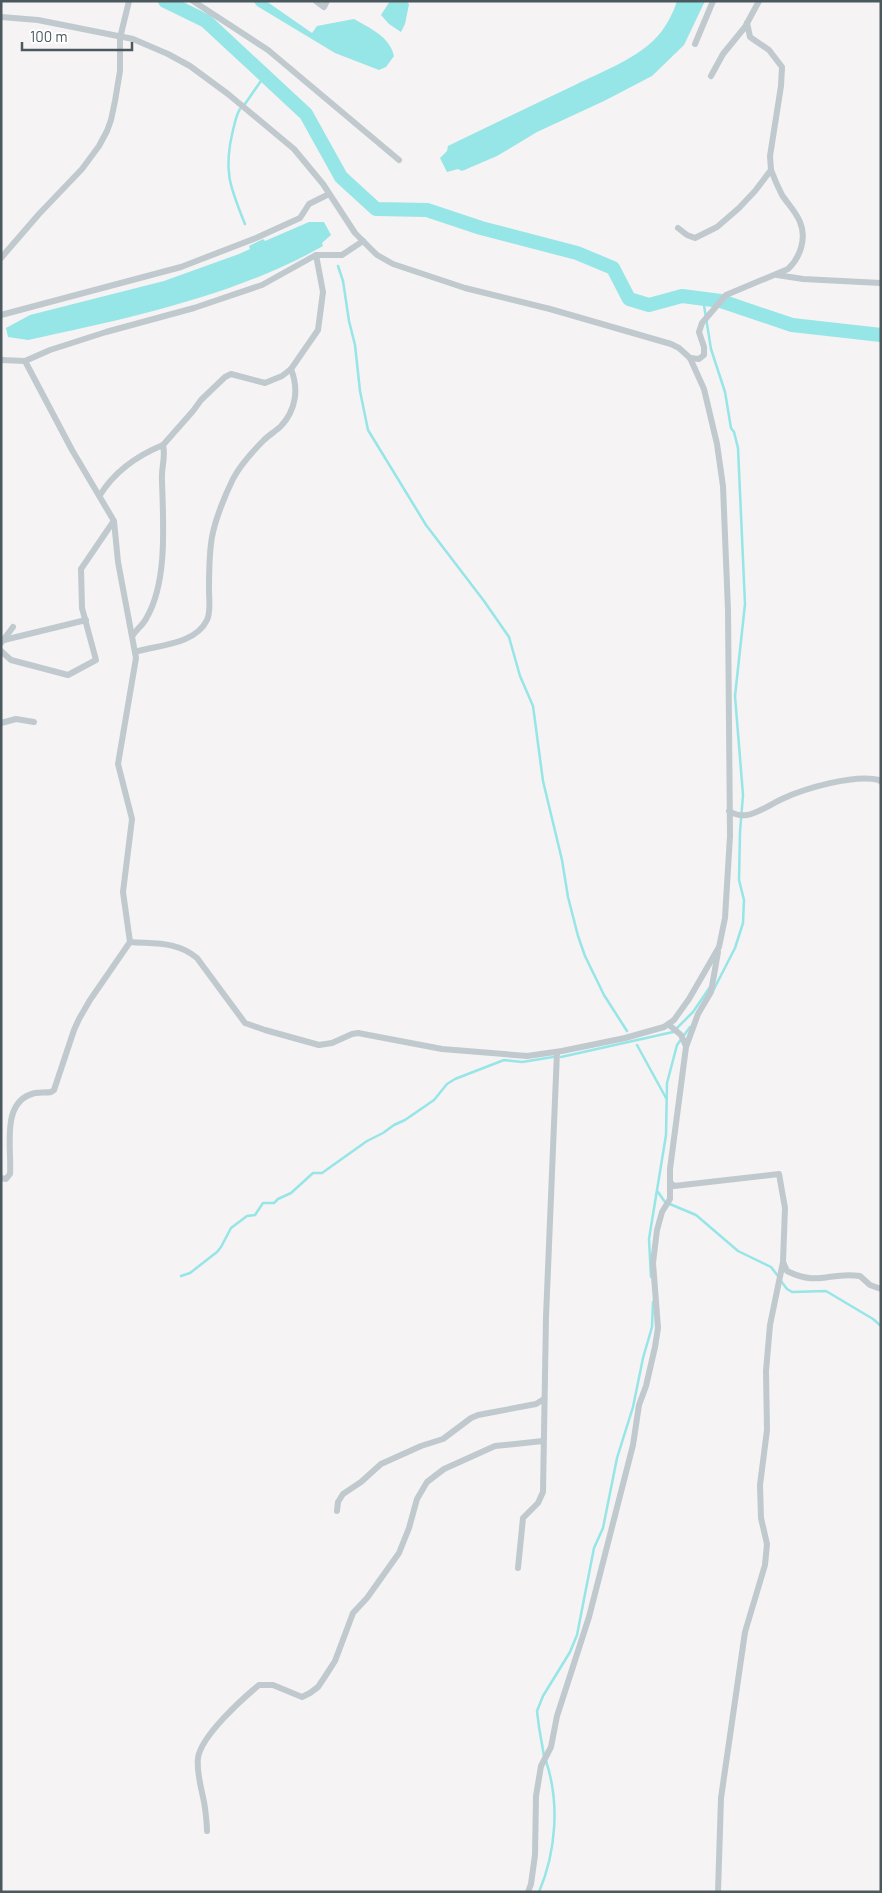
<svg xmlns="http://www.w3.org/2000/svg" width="882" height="1893" viewBox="0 0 882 1893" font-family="Barlow,sans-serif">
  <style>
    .water { fill: #96e5e7 }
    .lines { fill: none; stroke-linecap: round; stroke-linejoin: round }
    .stream { stroke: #96e5e7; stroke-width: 2.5 }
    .river { stroke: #96e5e7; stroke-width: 14 }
    .street { stroke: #bfc9ce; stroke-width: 6 }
  </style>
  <rect width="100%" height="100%" fill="#f5f3f3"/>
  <g class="water">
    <path d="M253,1H266L312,33L317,26L354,19C370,28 390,37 394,56L386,67L379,70L335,53L257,6Z"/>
    <polygon points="390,1 406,1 409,4 405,24 401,32 389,24 381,15"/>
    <path d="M677,1H705L684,45L652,76L604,101L537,132L497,156L462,171L458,169L447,172L440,158L447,151L448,146C490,126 532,105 575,85C601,72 632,61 654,40C665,29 672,16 677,1Z"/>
    <path d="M309,222H324L331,235L322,243L323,246C235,296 126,319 28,340L8,337L6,328L30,315L164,281L239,254L250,249L249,246L263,239L265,241Z"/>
  </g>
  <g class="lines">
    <g class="stream">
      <polyline points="245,104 265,75"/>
      <path d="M240,109C236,115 235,123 233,130C223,171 230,187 245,224"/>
      <polyline points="338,266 343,281 349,321 355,345 360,391 368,430 426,525 484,601 509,637 520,676 533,706 543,781 562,860 568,897 578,936 585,956 604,995 627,1031"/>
      <polyline points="703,299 711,349 725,392 731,428 734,432 738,448 745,604 735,696 743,795 740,832 739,880 744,900 743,923 735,948 713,991"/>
      <polyline points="637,1045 666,1098"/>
      <polyline points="561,1057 673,1032 693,1012 710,987"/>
      <polyline points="658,1192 665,1202 696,1215 738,1251 771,1267 778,1276"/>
      <polyline points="181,1276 190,1273 217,1252 221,1247 231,1228 247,1216 255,1215 263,1203 274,1203 278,1199 291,1193 313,1173 322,1173 367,1141 383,1133 394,1125 405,1120 434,1100 447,1084 455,1079 504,1060 522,1062 553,1057"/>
      <polyline points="651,1277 649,1239 666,1135 667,1083 677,1045 690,1027"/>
      <polyline points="781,1281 787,1289 792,1292 826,1291 873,1319 881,1326"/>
      <polyline points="544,1756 539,1727 537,1711 543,1696 570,1652 577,1635 594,1548 603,1528 617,1458 633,1407 643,1358 652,1327 653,1302"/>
      <path d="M539,1892C556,1852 560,1803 546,1761"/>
    </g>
    <polyline class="river" points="165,1 206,21 306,114 341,177 376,209 427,210 481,228 577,253 613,268 629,299 649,305 682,296 721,301 792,325 881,335"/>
    <g class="street">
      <polyline points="193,1 268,50 399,160"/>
      <polyline points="316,1 324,7 327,1"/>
      <path d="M1,17L38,20L133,39L168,54L190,66L228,94L294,149L323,184L355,233L377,255L393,264L465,288L550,309L671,344L679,348L690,358L704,389L717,444L723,486L728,610L730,836L725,918L719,947L689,999L674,1020L664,1027L625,1038L562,1051L527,1056L442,1049L358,1033L352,1034L332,1043L319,1045L265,1030L245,1023L197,958C177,941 155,944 130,942"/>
      <polyline points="695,44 713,1"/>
      <polyline points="711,76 723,54 745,27 759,1"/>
      <polyline points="678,228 687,235 695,238 717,227 739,208 755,191 771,170 770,156 781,86 782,67 769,50 750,37 747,23"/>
      <polyline points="1,258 39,214 82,169 99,146 107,131 111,120 115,101 120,71 120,38 129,1"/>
      <polyline points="777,275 803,279 881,283"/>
      <polyline points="1,315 181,267 256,238 300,218 309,204 329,194"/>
      <path d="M690,358L699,359L704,355V347L699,332L702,323L726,295L788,269C800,258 807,238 800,222C796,212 788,204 782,195C778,187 774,178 771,170"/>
      <path d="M1,360L25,361L72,450L114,521L118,562L136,658L118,764L132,819L123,892L130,942L90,1000L79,1019L74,1030L54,1090L51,1092C46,1093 40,1092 35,1093C0,1101 12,1148 10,1174L6,1179L1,1178"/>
      <polyline points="25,361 50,350 106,332 194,308 262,285 316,255 342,255 363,241"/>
      <polyline points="163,445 193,411 201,400 225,377 231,374 265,383 282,376 291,369 318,330 323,292 316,255"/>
      <path d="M100,495C115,471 136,456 163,445C166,458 161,467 162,480C163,521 168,580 147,617C144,624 137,629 133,635"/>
      <polyline points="4,640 86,620"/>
      <polyline points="1,643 13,627"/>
      <polyline points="1,651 11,660 68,675 96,660 82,608 81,569 113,522"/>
      <path d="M135,652C157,645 195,645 207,620C211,612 209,599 209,590C209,573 209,554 212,537C215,520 225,495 233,479C240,465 252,452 264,440C269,435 276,431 281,426C296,410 299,389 291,369"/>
      <polyline points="1,723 16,719 34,722"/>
      <path d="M729,811C734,814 741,816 747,815C755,815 773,803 782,799C805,788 855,774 879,780L881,782"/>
      <polyline points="669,1025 681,1035 686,1046"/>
      <path d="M671,1183L674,1186L779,1174L785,1208L783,1262L787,1271C819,1287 830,1271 860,1276L870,1285L881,1289"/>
      <polyline points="337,1511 338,1502 343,1494 361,1482 381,1464 421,1446 443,1439 471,1418 478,1415 536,1404 544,1399"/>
      <polyline points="518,1568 523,1518 538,1503 543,1492 546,1317 557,1052"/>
      <path d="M207,1831C207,1824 206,1816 205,1808C203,1792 196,1775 198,1758C201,1736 242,1699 259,1685H273L302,1697L310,1693L318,1687L326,1675L335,1661L353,1613L367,1598L399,1553L409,1528L417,1499L427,1482L444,1469L495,1446L543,1441"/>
      <polyline points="528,1892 531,1884 535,1855 536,1796 541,1766 551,1747 557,1716 589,1617 633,1445 639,1405 646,1386 655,1347 658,1328 653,1263 657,1230 662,1212 670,1199 670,1169 686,1047 698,1014 711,992 718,952"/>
      <polyline points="718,1892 721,1798 745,1632 765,1565 767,1544 761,1518 760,1485 767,1430 766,1371 770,1325 783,1262"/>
    </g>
  </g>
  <rect width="882" height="1893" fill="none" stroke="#4b595f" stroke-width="5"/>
  <path d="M22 42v8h110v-8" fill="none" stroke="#4b595f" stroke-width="2.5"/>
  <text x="30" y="42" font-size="15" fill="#4b595f" stroke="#ffffff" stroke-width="4" paint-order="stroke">100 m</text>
</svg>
